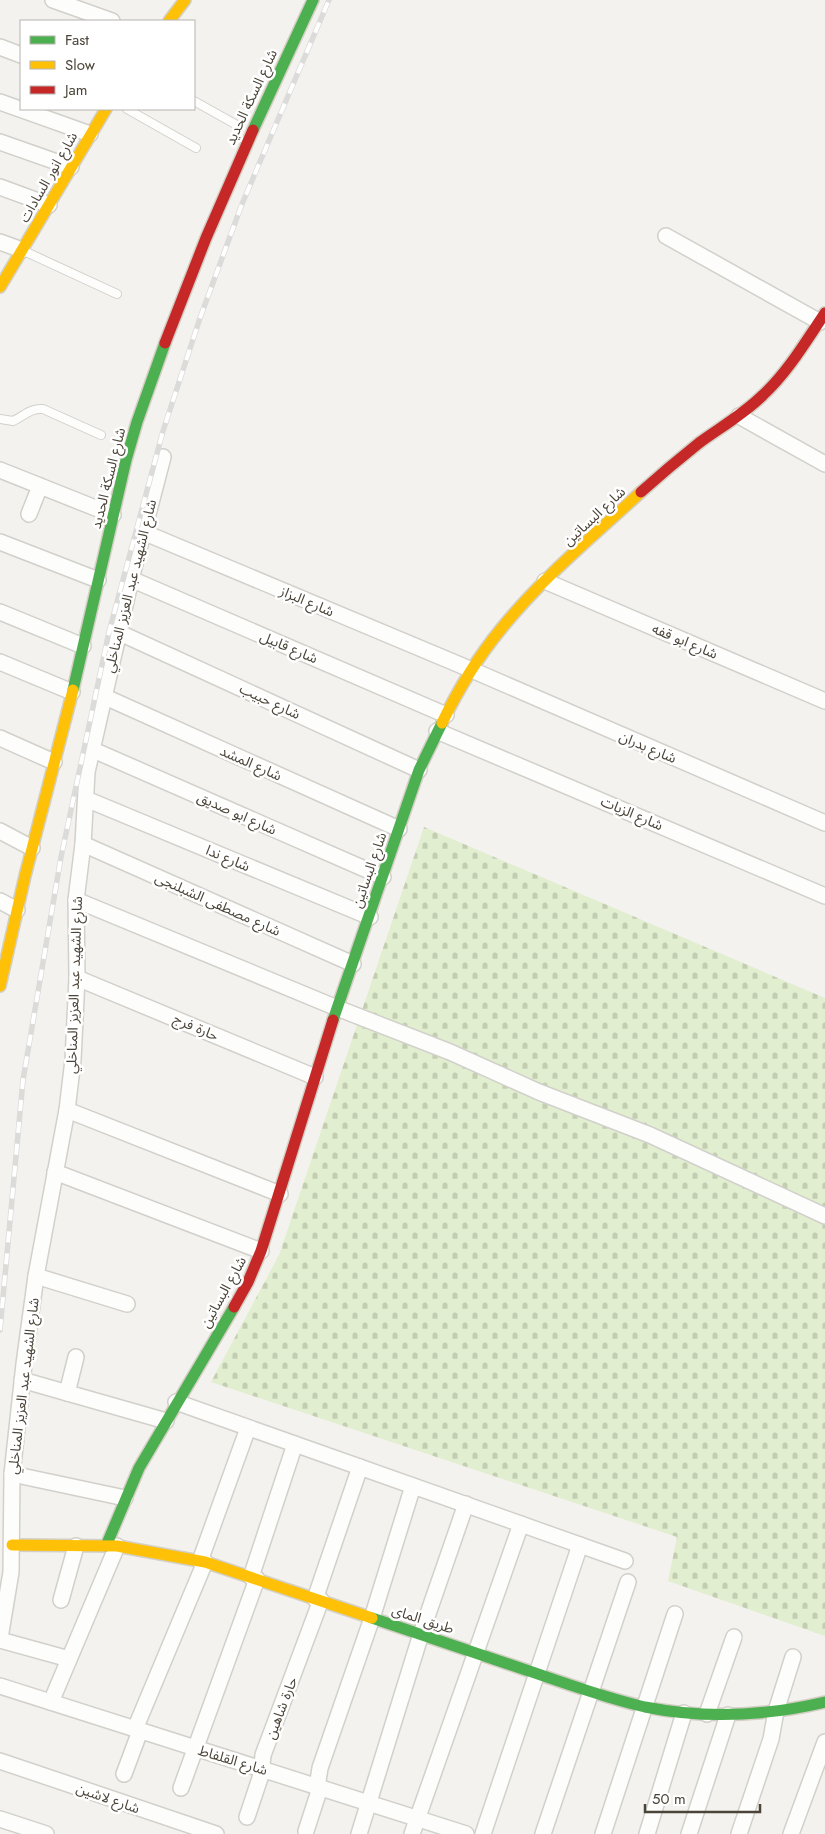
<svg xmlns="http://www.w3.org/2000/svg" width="825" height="1834" viewBox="0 0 825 1834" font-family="Jost,'Noto Sans Arabic',sans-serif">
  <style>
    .cemetery { fill: url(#cemetery-stones) }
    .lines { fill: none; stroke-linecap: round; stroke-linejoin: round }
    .lane-casing { stroke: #d2d0cb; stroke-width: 10 }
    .street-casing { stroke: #d2d0cb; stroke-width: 18 }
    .fast-casing { stroke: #d3cfc5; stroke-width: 14 }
    .slow-casing { stroke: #d3cfc5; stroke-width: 14 }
    .jam-casing { stroke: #d3cfc5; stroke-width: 14 }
    .lane { stroke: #fdfdfc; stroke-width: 8 }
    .street { stroke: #fdfdfc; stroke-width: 15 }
    .fast { stroke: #4caf50; stroke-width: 11 }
    .slow { stroke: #ffc107; stroke-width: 11 }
    .jam { stroke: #c62828; stroke-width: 11 }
    .rail-casing { stroke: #dbdbda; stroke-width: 5.5 }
    .rail { stroke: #fff; stroke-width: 4; stroke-dasharray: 11; stroke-linecap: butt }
    .labels { text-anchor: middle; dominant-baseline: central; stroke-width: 5; stroke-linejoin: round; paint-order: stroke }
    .street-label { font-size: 14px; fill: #4b4439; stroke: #fff }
  </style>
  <defs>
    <pattern id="cemetery-stones" width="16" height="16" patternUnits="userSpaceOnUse" patternTransform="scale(1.25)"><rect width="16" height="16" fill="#e1eecf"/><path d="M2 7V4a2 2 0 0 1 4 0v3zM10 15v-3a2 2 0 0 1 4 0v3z" fill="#c3cdb2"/></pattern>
  </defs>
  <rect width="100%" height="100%" fill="#f4f2ee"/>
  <polygon class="cemetery" points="424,827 825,998 825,1636 668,1581 677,1537 211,1382 279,1255"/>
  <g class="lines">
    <defs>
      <g id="lane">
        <polyline points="194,101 235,124"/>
        <polyline points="127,109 196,148"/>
        <polyline points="24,251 117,294"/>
        <path d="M0,419L13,421C24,416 30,408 43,409L101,435"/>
      </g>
      <g id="street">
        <polyline points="53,0 112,21"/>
        <polyline points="0,47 21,55"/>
        <polyline points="0,102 90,134"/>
        <polyline points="0,142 71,167"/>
        <polyline points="0,187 49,205"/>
        <polyline points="666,236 820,322"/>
        <polyline points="0,242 22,250"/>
        <polyline points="739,416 825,464"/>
        <polyline points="0,470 113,515"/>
        <polyline points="29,514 40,486"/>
        <polyline points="143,532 472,670 825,823"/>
        <polyline points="0,542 98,580"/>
        <polyline points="131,579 446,715"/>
        <polyline points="545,581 825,701"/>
        <polyline points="0,612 83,646"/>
        <polyline points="120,633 419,770"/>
        <polyline points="0,662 72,692"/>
        <polyline points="103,696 399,829"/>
        <polyline points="437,731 825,896"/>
        <polyline points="0,738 54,762"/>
        <polyline points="91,749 383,877"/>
        <polyline points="86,799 370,917"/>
        <polyline points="0,831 32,848"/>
        <polyline points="83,844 353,964"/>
        <polyline points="76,900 337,1008 450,1052 539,1092 650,1135 825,1216"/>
        <polyline points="0,901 17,910"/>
        <polyline points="77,978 315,1077"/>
        <polyline points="67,1110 280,1194"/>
        <polyline points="55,1172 261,1251"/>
        <polyline points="36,1276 127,1304"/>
        <polyline points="22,1380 166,1421"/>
        <polyline points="67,1393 76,1357"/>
        <polyline points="176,1402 625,1561"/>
        <polyline points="12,1474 125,1498"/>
        <polyline points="200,1561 248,1428"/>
        <polyline points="251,1577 295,1444"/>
        <polyline points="315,1599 360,1467"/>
        <polyline points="61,1600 76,1546"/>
        <polyline points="0,1638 11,1572 12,1474 24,1364 36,1276 67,1110 73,1060 77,978 76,900 83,844 87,772 131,579 163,457"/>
        <polyline points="0,1640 69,1659"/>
        <polyline points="0,1686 466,1834"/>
        <polyline points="51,1702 117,1546"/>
        <polyline points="707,1714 734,1637"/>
        <polyline points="135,1729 205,1562"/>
        <polyline points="0,1761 216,1834"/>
        <polyline points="124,1774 140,1731"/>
        <polyline points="181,1788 257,1579"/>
        <polyline points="247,1817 261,1775 263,1755 321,1600"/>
        <polyline points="0,1819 46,1834"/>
        <polyline points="306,1831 318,1794 318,1781 320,1768 372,1618 413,1486"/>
        <polyline points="359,1834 421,1634 466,1504"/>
        <polyline points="412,1834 521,1524"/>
        <polyline points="483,1834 580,1545"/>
        <polyline points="543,1834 628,1582"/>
        <polyline points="603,1834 675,1614"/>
        <polyline points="647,1834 684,1713"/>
        <polyline points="689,1834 728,1715"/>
        <polyline points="739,1834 771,1739 776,1711 793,1657"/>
        <polyline points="791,1834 825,1742"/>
      </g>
      <g id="fast">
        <polyline points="253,130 313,0"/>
        <polyline points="73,690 126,460 137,422 165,343"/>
        <polyline points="333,1020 419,770 442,723"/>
        <polyline points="106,1546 139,1468 234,1307"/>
        <path d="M372,1618C423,1635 474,1652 526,1670C565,1683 605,1698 645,1707C705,1719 766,1716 825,1702"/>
      </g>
      <g id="slow">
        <polyline points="169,21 185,0"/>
        <polyline points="0,287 106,109"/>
        <path d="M442,723C458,690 478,657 501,629C542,578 593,536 641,492"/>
        <polyline points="0,986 25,876 73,690"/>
        <polyline points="12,1545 117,1546 205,1562 372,1618"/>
      </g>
      <g id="jam">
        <polyline points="165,343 206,238 253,130"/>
        <path d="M641,492C660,475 679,459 699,443C721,427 744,414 763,395C788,372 806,341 825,313"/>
        <polyline points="234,1307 248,1282 261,1251 333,1020"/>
      </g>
    </defs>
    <use href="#lane" class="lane-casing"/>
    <use href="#street" class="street-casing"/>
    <use href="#fast" class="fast-casing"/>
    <use href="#slow" class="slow-casing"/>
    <use href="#jam" class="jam-casing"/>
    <use href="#lane" class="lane"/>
    <use href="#street" class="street"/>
    <use href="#fast" class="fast"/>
    <use href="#slow" class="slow"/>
    <use href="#jam" class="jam"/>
    <defs>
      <polyline id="rail" points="0,1330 23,1080 61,857 109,632 163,431 200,318 242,204 329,0"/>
    </defs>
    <use href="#rail" class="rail-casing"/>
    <use href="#rail" class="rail"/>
  </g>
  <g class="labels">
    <g class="street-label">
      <text transform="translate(251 97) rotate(-65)">شارع السكة الحديد</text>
      <text transform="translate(48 177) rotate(-60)">شارع انور السادات</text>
      <text transform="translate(108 478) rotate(-76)">شارع السكة الحديد</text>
      <text transform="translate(594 516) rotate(-43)">شارع البساتين</text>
      <text transform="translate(130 586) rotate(-76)">شارع الشهيد عبد العزيز المناخلي</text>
      <text transform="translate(307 601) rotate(23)">شارع البزاز</text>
      <text transform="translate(685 641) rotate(23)">شارع ابو قفه</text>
      <text transform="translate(289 647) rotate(23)">شارع قابيل</text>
      <text transform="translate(270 701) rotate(25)">شارع حبيب</text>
      <text transform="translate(648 747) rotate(23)">شارع بدران</text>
      <text transform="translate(251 763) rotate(24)">شارع المشد</text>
      <text transform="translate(237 813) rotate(24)">شارع ابو صديق</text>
      <text transform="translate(632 813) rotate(23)">شارع الزيات</text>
      <text transform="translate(228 858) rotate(23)">شارع ندا</text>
      <text transform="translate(369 870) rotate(-71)">شارع البساتين</text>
      <text transform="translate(218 904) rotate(24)">شارع مصطفى الشبلنجى</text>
      <text transform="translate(74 985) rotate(-88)">شارع الشهيد عبد العزيز المناخلي</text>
      <text transform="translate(196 1027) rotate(23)">حارة فرج</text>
      <text transform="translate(223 1292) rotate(-61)">شارع البساتين</text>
      <text transform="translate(23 1386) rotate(-83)">شارع الشهيد عبد العزيز المناخلي</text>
      <text transform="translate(423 1619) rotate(18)">طريق الماى</text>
      <text transform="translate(281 1708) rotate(-69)">حارة شاهين</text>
      <text transform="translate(233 1760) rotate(17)">شارع القلفاط</text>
      <text transform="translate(108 1798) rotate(19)">شارع لاشين</text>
    </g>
  </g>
  <rect x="20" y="20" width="175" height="90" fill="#ffffff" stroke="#b7b4b0"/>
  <rect x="30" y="36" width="25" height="8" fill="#4caf50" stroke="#b7b4b0"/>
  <text x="65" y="45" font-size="15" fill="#4b4439">Fast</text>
  <rect x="30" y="61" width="25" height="8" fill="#ffc107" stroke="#b7b4b0"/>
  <text x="65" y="70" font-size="15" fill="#4b4439">Slow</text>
  <rect x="30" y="86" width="25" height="8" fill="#c62828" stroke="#b7b4b0"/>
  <text x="65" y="95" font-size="15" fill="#4b4439">Jam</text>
  <path d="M645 1804v8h115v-8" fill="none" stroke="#4b4439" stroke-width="2.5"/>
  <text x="652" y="1804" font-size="15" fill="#4b4439" stroke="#ffffff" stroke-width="4" paint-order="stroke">50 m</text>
</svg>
